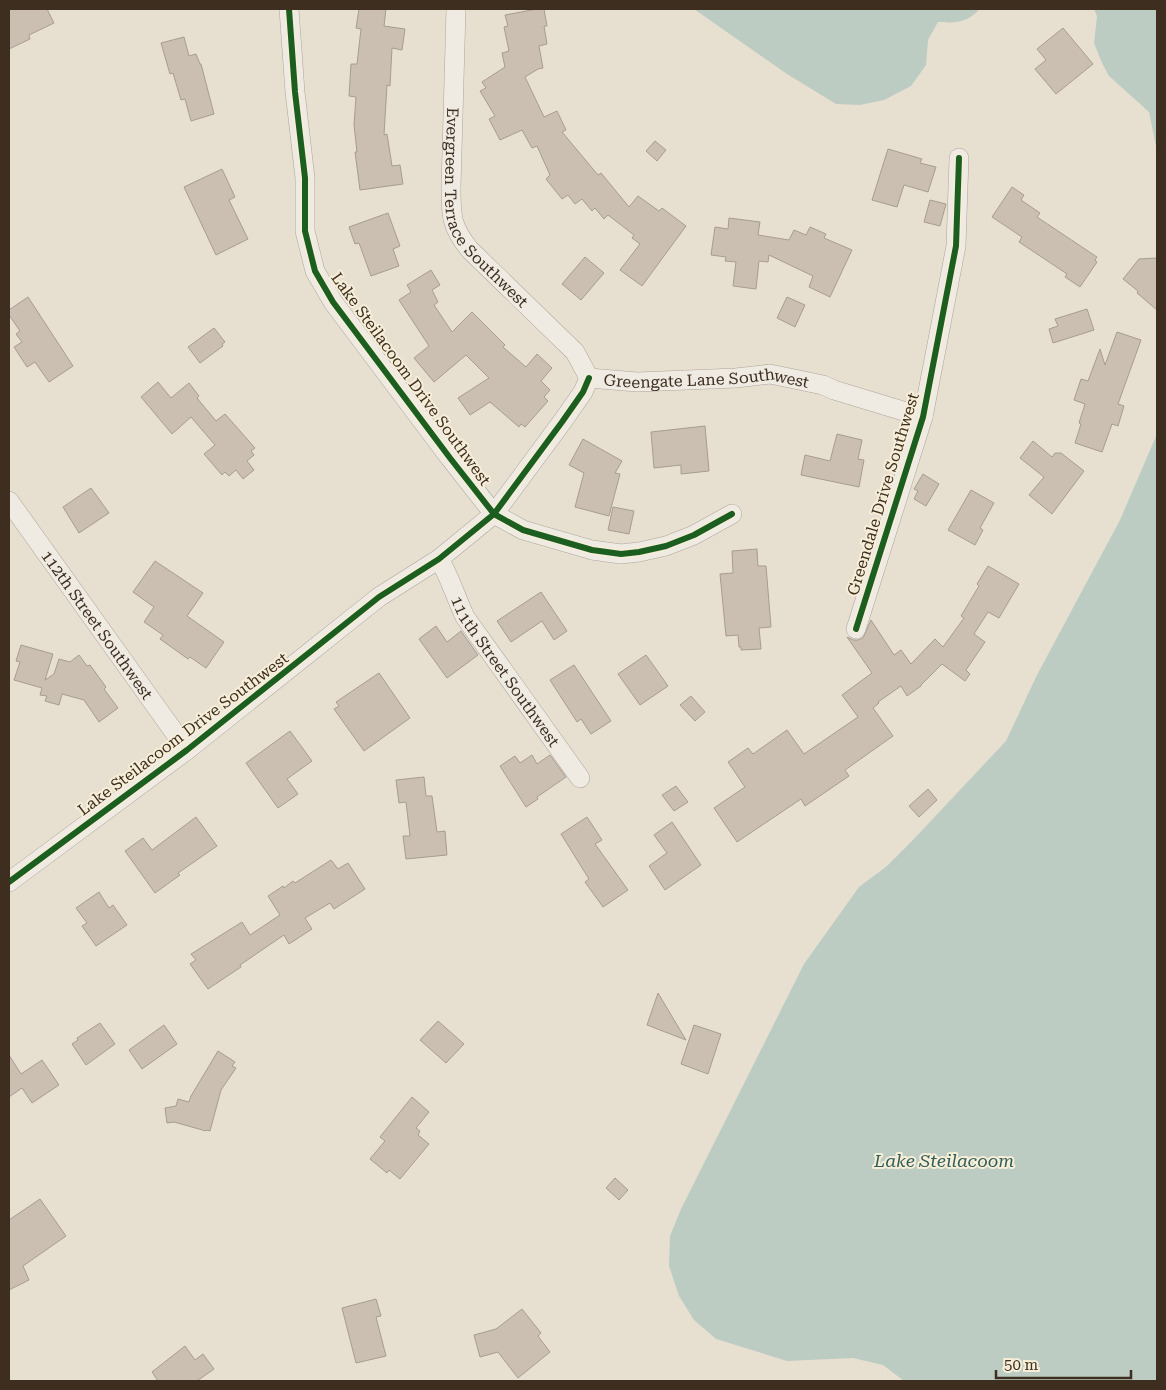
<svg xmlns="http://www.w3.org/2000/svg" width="1166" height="1390" viewBox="0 0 1166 1390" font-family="'Roboto Serif',serif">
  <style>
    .water { fill: #bcccc2 }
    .building { fill: #cbbfb2; stroke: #a89c90 }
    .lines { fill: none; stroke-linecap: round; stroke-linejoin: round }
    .minor-casing { stroke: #ada599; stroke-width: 20 }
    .minor { stroke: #efebe3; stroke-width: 19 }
    .cycleway-casing { stroke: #f7eed8; stroke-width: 9 }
    .cycleway { stroke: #1b5e20; stroke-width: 6 }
    .labels { text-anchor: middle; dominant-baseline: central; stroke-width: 4; stroke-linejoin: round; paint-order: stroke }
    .street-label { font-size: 16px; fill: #3d2e20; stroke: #f7eed8 }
    .water-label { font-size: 18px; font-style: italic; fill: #2f5d5a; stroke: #f7eed8 }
  </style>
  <rect width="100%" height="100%" fill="#e7e0d1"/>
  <g class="water">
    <path d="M694,9H980C966,23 958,23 938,22L928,40L926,65L911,86L884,100L860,105L836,104L787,74Z"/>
    <polygon points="1094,9 1157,9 1157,151 1149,112 1109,76 1102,63 1094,43 1097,16"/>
    <polygon points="1157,434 1157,1381 904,1381 883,1365 853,1358 787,1361 716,1339 694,1320 679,1296 669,1266 670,1236 681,1209 804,964 859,887 887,866 912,841 1006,741 1037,675 1120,520"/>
  </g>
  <g class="building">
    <polygon points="9,9 47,9 54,23 29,35 30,39 9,49"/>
    <polygon points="359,9 386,9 384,26 405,29 402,50 392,48 390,86 387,85 384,135 387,134 392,166 400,165 403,184 360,190 355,152 357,152 354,125 356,97 349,96 351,64 357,64 361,29 356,28"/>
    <polygon points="537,9 544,9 547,26 544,26 547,44 539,46 543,68 538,69 525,77 544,117 557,111 566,130 562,132 598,175 601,173 629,207 638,196 659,211 662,208 686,226 642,286 620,270 640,244 632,238 634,235 608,215 604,219 595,208 592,211 582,199 575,204 568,195 562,199 546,179 550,175 537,146 532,148 522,130 500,140 489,119 495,116 480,91 486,88 482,82 505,67 502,53 509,51 504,27 508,26 505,15"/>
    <polygon points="1063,28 1093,64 1056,94 1035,69 1046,60 1037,49"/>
    <polygon points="184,37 189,56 196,54 200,64 201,64 214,114 191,121 185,99 181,100 173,73 170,74 161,43"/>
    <polygon points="655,141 666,150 657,161 646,151"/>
    <polygon points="888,149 922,159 920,163 936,167 928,192 904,185 897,207 872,200"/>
    <polygon points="222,169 235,197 229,200 248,239 216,255 184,187"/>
    <polygon points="1012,187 1024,195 1021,200 1040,213 1037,217 1097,257 1095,260 1097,262 1080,287 1065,277 1067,274 1019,242 1022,237 992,217"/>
    <polygon points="930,200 946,204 940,226 924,222"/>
    <polygon points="388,213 400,246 393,249 399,266 371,276 359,243 355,244 349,227"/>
    <polygon points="729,218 760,222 758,235 789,240 794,230 806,235 810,227 826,234 824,238 852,250 830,297 809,287 813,276 769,255 768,262 759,261 756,289 733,286 736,262 725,261 726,257 711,255 715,227 728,229"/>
    <polygon points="585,257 604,273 581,300 562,284"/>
    <polygon points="1157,258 1157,310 1137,293 1138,291 1123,279 1139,259"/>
    <polygon points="431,270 440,285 432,290 438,302 434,305 452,332 472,312 505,345 503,347 526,367 537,354 552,368 541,381 550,390 544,397 548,401 525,427 521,424 519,427 490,402 470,415 458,398 489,378 466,355 434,382 414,358 429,346 399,300 411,292 407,285"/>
    <polygon points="28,297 73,366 49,382 35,362 27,367 14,347 22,342 16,334 20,331 9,315 9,310"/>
    <polygon points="787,297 805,305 795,327 777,318"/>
    <polygon points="1087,309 1094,330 1053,343 1049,329 1058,326 1055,319"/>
    <polygon points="214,328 225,342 222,344 223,346 200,363 188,347"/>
    <polygon points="1117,332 1141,340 1118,404 1124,406 1118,426 1112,424 1102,452 1075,443 1081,424 1079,423 1085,404 1074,400 1081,379 1088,381 1100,349 1105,365"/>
    <polygon points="158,382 171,398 189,383 199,396 197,398 216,421 225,414 255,448 251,451 254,455 247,461 254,470 243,479 236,470 229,476 225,472 222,475 204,454 215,445 191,417 172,434 141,397"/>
    <polygon points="705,426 709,471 681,474 681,465 654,468 651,432"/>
    <polygon points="837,434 862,440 858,459 864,460 859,487 801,475 805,455 830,461"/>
    <polygon points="583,439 622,461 615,473 620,474 609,516 575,507 584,473 569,465"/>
    <polygon points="1033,441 1052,457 1055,453 1061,453 1084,471 1052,514 1029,495 1044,477 1020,458"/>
    <polygon points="923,474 939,484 926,506 914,499 918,491 914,489"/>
    <polygon points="91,488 109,513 79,533 63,507"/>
    <polygon points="971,490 994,503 980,528 983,530 975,545 948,530"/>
    <polygon points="613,507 634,511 629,534 608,530"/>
    <polygon points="757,549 758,566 766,566 771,627 759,628 761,649 741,650 741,647 739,647 738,635 726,636 720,574 733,573 732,551"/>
    <polygon points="155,561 203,593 187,616 224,642 206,668 190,657 188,659 160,639 163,635 144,622 154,607 133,592"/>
    <polygon points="988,566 1019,584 999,618 988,612 974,634 985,642 966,670 970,674 965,681 942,664 921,685 921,686 907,696 901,686 878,702 879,703 873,708 893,736 845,770 849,776 805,806 801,799 737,842 714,808 745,787 728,762 748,748 753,754 787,730 804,754 858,717 842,695 872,673 847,637 853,640 858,640 863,638 871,620 894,655 901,650 911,664 935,639 943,647 964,618 961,616 979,586 977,584"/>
    <polygon points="541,592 567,631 554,640 542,621 511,642 497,621"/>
    <polygon points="436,626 447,642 461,631 478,655 447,678 419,639"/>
    <polygon points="21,645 53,654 45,680 54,674 59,659 70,662 79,655 87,666 90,665 106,687 104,689 118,708 99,722 84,700 62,694 59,705 45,701 47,696 40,695 42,688 14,680 20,662 16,661"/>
    <polygon points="646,655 668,686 640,705 618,674"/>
    <polygon points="574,665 611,721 591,734 581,719 577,722 550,680"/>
    <polygon points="379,673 410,718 364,751 334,709 339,706 336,702"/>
    <polygon points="691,696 705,712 695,721 680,705"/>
    <polygon points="290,731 312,761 287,779 298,794 278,808 246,763"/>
    <polygon points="532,755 537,764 550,755 566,777 537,797 538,799 526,807 500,766 515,756 520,763"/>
    <polygon points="424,777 426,796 432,796 437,832 445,831 447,855 406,859 403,836 410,836 406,802 399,803 396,780"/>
    <polygon points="676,786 688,802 674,811 662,795"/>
    <polygon points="928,789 937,800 919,817 909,806"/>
    <polygon points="196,817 217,846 178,873 180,875 155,893 125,851 143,838 152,850"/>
    <polygon points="587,817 602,840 595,844 628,890 603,907 585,882 589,879 561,834"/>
    <polygon points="672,822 701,865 665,890 649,866 667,853 654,835"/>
    <polygon points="331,860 338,869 348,863 365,889 334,909 330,903 305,918 312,929 289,944 284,935 240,965 241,967 208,989 190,964 196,960 191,954 242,922 250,935 280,915 268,896 283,886 284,888 293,881 295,883"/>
    <polygon points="99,892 109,908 113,905 127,925 96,946 82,926 87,923 76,908"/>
    <polygon points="658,993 686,1040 647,1025"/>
    <polygon points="438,1021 464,1044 446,1063 420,1040"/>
    <polygon points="100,1023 115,1044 86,1065 72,1044 78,1040 77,1038"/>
    <polygon points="164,1025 177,1044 142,1069 129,1050"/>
    <polygon points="694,1025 721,1034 708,1074 681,1064"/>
    <polygon points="218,1051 235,1062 232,1066 236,1068 221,1090 210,1131 207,1130 206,1131 174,1122 167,1123 165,1108 176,1106 178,1099 189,1102 191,1096"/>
    <polygon points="9,1055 21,1074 42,1060 59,1085 32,1103 22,1088 9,1097"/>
    <polygon points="412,1097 429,1112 416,1128 420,1131 418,1135 429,1144 400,1179 389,1170 387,1173 370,1159 385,1141 380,1137"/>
    <polygon points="615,1178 628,1190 619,1200 606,1188"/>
    <polygon points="40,1199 66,1236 23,1266 29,1280 9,1290 9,1220"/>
    <polygon points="376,1299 381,1316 376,1317 386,1356 356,1363 342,1308"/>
    <polygon points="522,1309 541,1333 538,1336 550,1352 518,1378 498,1352 480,1357 474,1335 496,1329"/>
    <polygon points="185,1346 195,1360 203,1354 214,1369 197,1381 158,1381 152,1372"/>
  </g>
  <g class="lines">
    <defs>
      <g id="minor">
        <polyline points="289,9 295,92 305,178 305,231 315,271 333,302 450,458 494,514 523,530 592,550 621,554 639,552 666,546 694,535 732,514"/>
        <path id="s1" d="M456,9L451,187C451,216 451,227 470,250L575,352L589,378"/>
        <path id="s2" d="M589,378L637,382L736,378L770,374L823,385L834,390L923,417"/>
        <path id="s3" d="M9,501L187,750"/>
        <path id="s4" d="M439,559C450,577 456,598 465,617L580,778"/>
        <polyline points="856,629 923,417 956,246 959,158"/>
        <polyline points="9,882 187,750 379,597 439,559 494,514 562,422 583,392 589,378"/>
      </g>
    </defs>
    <use href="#minor" class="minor-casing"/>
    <use href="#minor" class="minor"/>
    <defs>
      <g id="cycleway">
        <polyline points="289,9 295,92 305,178 305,231 315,271 333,302 450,458 494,514 523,530 592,550 621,554 639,552 666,546 694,535 732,514"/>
        <polyline points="856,629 923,417 956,246 959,158"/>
        <polyline points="9,882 187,750 379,597 439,559 494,514 562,422 583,392 589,378"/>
      </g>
    </defs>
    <use href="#cycleway" class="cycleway-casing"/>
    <use href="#cycleway" class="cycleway"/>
  </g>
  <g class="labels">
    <g class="street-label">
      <text stroke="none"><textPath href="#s1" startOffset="211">Evergreen Terrace Southwest</textPath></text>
      <text transform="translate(411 379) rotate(54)">Lake Steilacoom Drive Southwest</text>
      <text stroke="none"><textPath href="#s2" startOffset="118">Greengate Lane Southwest</textPath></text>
      <text transform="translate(883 494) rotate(-73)">Greendale Drive Southwest</text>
      <text stroke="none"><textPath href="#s3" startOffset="152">112th Street Southwest</textPath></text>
      <text stroke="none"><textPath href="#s4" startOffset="131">111th Street Southwest</textPath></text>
      <text transform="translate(183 734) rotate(-37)">Lake Steilacoom Drive Southwest</text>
    </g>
    <g class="water-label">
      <text x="944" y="1160">Lake Steilacoom</text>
    </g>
  </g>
  <rect width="1166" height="1390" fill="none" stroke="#3d2e20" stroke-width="20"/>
  <path d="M996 1370v8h135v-8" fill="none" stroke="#3d2e20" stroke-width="2.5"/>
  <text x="1004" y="1370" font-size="15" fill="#3d2e20" stroke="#f7eed8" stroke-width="4" paint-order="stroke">50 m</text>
</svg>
